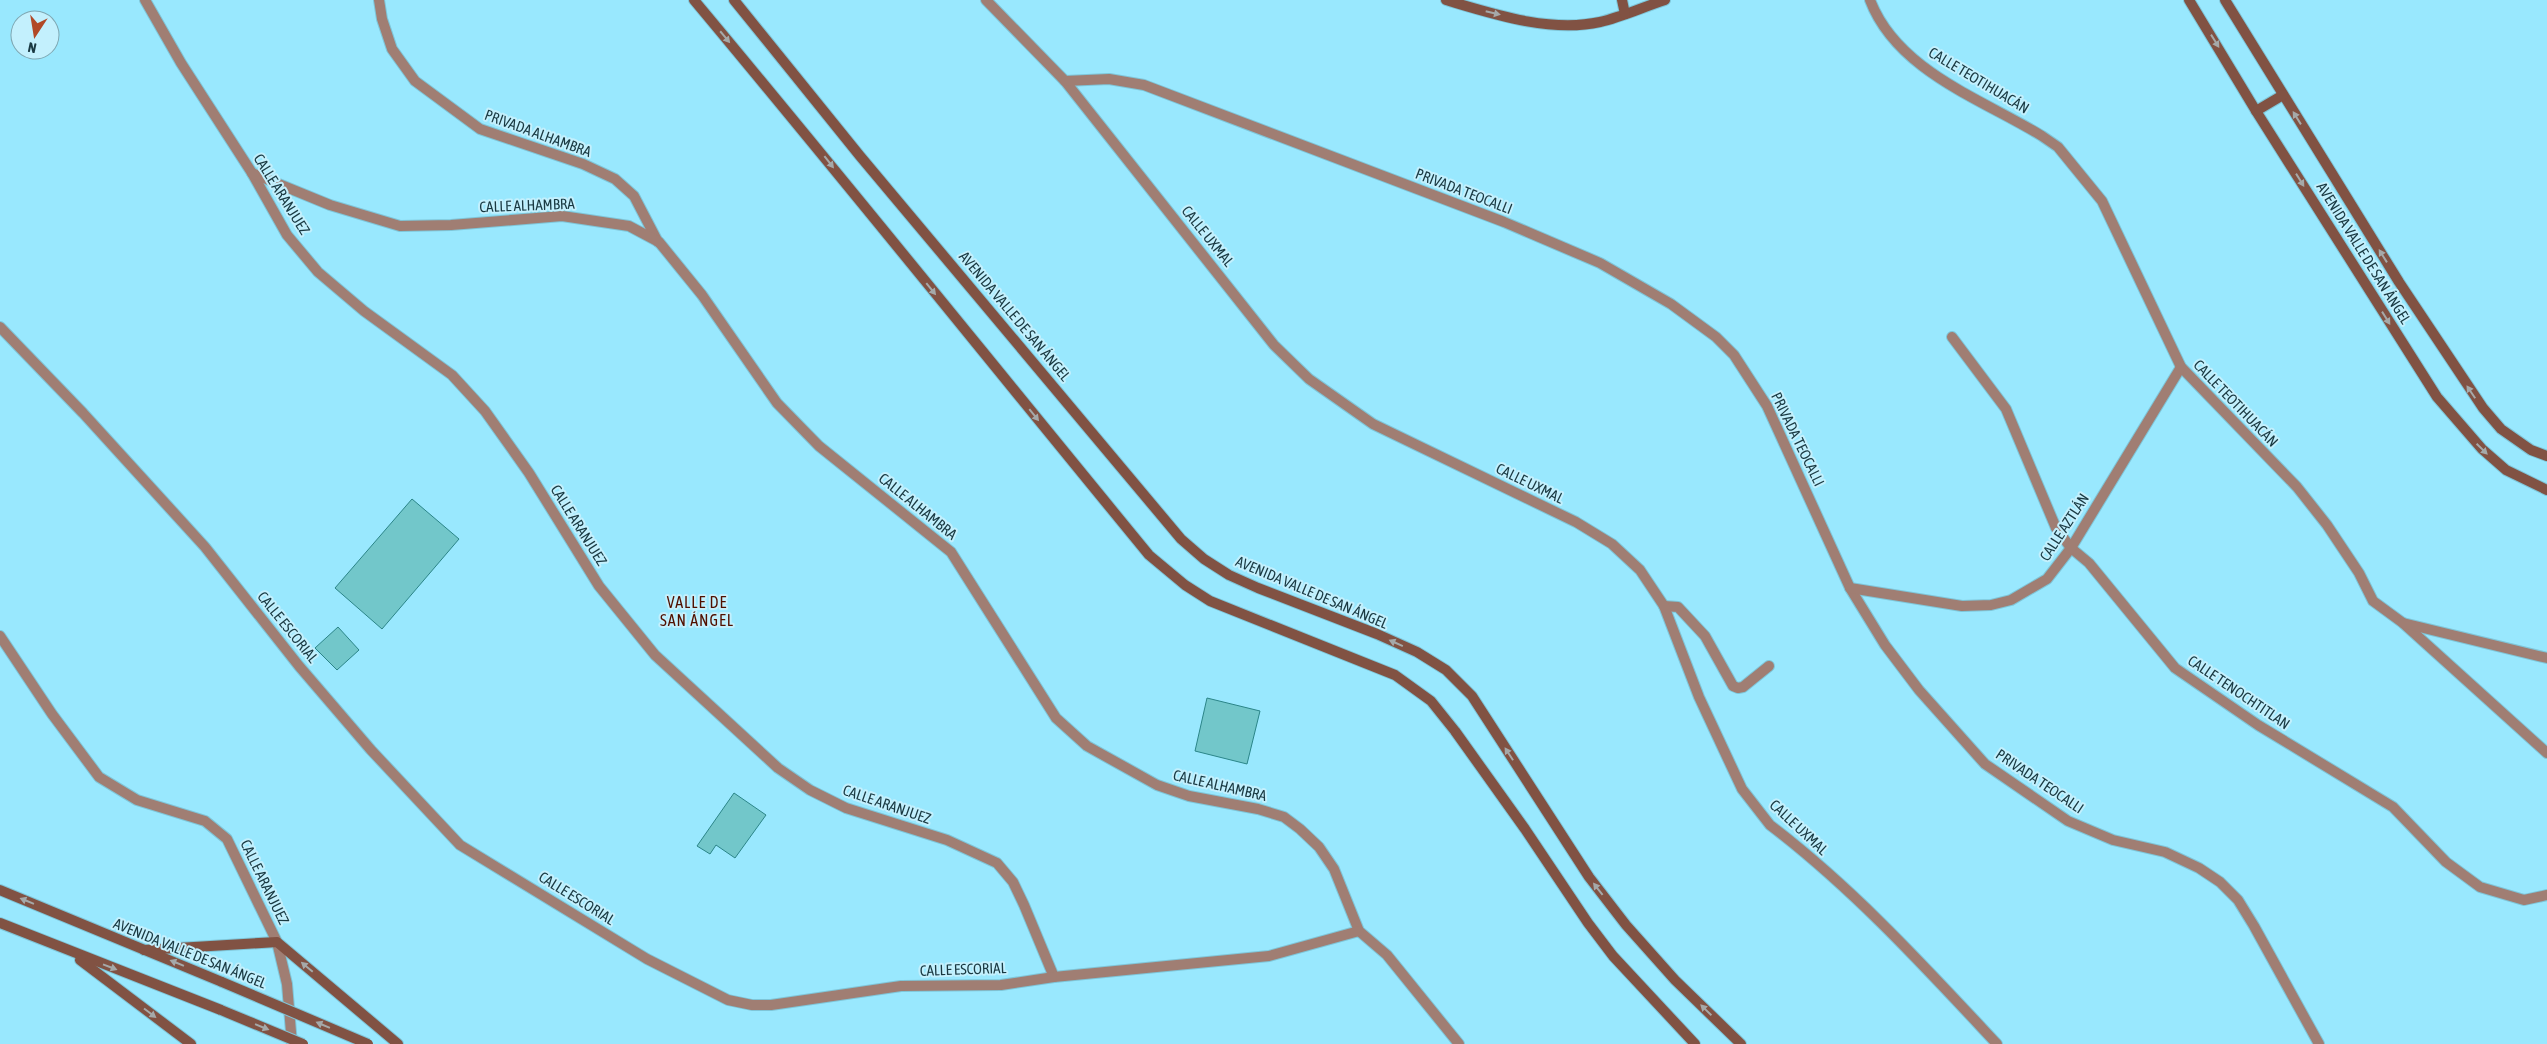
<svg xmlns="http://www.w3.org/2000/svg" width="2547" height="1044" viewBox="0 0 2547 1044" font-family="'Asap Condensed',sans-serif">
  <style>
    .building { fill: #72c7ca; stroke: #2b8588 }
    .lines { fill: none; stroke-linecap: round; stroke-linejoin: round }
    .lane-casing { stroke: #7fc5d8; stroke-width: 12 }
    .street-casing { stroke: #7fc5d8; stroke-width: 12 }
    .secondary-casing { stroke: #7fc5d8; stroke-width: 12 }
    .lane { stroke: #a07e73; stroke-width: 10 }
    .street { stroke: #a07e73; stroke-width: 10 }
    .secondary { stroke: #815243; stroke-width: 10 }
    .secondary-bridge-casing { stroke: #7fc5d8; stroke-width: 12; stroke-linecap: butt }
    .secondary-bridge { stroke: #815243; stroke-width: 10 }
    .oneway { fill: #a5a9a9 }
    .labels { text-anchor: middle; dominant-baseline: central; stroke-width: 4; stroke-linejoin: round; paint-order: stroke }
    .street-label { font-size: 15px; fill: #193942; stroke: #c3f0fd }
    .neighbourhood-label { font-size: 16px; letter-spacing: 1px; fill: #511000; stroke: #c3f0fd }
  </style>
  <rect width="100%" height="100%" fill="#99e8fe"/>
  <g class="building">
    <polygon points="412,499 459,539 382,629 335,588"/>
    <polygon points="338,627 359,650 337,670 315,648"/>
    <polygon points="1207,698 1260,711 1247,764 1195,751"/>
    <polygon points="734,793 766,815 735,858 716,845 710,854 697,846"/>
  </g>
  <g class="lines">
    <defs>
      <polyline id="lane" points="1664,606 1678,607 1705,636 1733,686 1738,688 1743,687 1769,666"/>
      <g id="street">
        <polyline points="145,0 181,63 252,173 287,235 318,272 364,311 452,375 485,411 529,473 599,586 655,655 778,768 810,790 846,808 947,840 997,863 1013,882 1024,905 1054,977"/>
        <polyline points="379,0 382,19 392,49 415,81 480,129 583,164 615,179 634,196 658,242"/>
        <path d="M986,0L1065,81L1274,345L1309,379L1373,424L1576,522L1612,544L1640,570L1664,606L1699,697L1742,789L1770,825C1854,889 1925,967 1997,1044"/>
        <path d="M1870,0C1897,71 1982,99 2042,136L2058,147L2102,201L2181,367L2297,487L2327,525L2359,573L2373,601L2403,623L2547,753"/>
        <polyline points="1065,81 1109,79 1144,85 1504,222 1600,263 1671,304 1716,337 1734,355 1767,406 1850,588 1885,645 1919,690 1985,764 2068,821 2113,840 2165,852 2199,868 2220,882 2238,900 2254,926 2319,1044"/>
        <polyline points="252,173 330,205 400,226 451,225 562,216 629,226 659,242 702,295 777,403 819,446 951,552 1056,718 1087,746 1157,785 1189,796 1258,809 1284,817 1300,829 1319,847 1334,869 1359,931 1387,955 1459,1044"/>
        <polyline points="0,327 83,413 205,547 299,666 371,750 460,845 647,959 728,1000 752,1005 771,1005 901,986 1001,985 1054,977 1269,956 1359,931"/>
        <polyline points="1952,337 2006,409 2056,528 2071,548 2089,563 2175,668 2258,725 2393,807 2446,862 2480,887 2524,900 2547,895"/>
        <polyline points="1850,588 1962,606 1991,605 2011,600 2047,579 2071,548 2181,367"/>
        <polyline points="2403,623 2547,658"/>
        <polyline points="0,636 52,714 99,777 137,800 205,821 227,839 277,942 287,984 292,1044"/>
      </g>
      <g id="secondary">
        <path d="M694,0C847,183 997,370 1149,555L1185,585L1210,601L1395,675L1431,701L1455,731L1525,829L1588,923L1613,956L1695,1044"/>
        <polyline points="734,0 860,156 1181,539 1204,559 1229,575 1258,588 1377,634 1417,652 1446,670 1472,696 1589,877 1626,925 1675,980 1741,1044"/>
        <path d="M1446,0C1493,14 1550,33 1600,22C1622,17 1643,7 1665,0"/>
        <polyline points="1622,0 1625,14"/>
        <polyline points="2189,0 2256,111 2437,397 2482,449 2506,470 2547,490"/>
        <polyline points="2225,0 2399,282 2483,408 2501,429 2531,450 2547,456"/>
        <polyline points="2256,111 2283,95"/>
        <polyline points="0,890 222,982"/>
        <polyline points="0,923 221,1010"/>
        <polyline points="144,950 277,942 398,1044"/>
        <polyline points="80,960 191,1044"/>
      </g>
    </defs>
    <use href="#lane" class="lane-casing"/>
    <use href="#street" class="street-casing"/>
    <use href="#secondary" class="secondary-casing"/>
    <use href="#lane" class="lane"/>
    <use href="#street" class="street"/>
    <use href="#secondary" class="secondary"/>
    <defs>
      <g id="secondary-bridge">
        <polyline points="222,982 368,1044"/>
        <polyline points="221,1010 303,1044"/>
      </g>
    </defs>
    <use href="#secondary-bridge" class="secondary-bridge-casing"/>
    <use href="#secondary-bridge" class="secondary-bridge"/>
  </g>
  <defs><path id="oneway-solid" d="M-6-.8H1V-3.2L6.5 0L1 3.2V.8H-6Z" transform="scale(1.25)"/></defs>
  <g class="oneway">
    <use href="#oneway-solid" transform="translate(1493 13) rotate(13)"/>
    <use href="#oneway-solid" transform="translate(725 37) rotate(50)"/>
    <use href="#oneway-solid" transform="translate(2215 41) rotate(58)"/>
    <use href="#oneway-solid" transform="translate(2297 118) rotate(-122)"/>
    <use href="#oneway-solid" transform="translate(829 162) rotate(52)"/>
    <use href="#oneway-solid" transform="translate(2300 180) rotate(58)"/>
    <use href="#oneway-solid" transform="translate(2383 256) rotate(-122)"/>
    <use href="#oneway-solid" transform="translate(931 289) rotate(51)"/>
    <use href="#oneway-solid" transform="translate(2386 318) rotate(58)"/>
    <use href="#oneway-solid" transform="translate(2471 392) rotate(-124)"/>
    <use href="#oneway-solid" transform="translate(1034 415) rotate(51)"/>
    <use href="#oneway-solid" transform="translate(2482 449) rotate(44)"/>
    <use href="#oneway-solid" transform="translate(1396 643) rotate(-156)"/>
    <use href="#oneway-solid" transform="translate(1509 754) rotate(-123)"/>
    <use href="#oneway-solid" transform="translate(1598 889) rotate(-128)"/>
    <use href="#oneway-solid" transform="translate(27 901) rotate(-158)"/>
    <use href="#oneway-solid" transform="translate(177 963) rotate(-158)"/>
    <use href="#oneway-solid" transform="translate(110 967) rotate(21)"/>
    <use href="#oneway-solid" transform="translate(307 967) rotate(-140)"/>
    <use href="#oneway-solid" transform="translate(1706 1010) rotate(-136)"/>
    <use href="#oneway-solid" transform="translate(150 1013) rotate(37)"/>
    <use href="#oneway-solid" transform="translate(323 1025) rotate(-157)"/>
    <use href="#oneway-solid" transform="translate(262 1027) rotate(22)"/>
  </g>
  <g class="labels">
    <g class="street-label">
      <text transform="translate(1979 80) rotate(31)">CALLE TEOTIHUACÁN</text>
      <text transform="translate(538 133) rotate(20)">PRIVADA ALHAMBRA</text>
      <text transform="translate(1464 191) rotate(21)">PRIVADA TEOCALLI</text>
      <text transform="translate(282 194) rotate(58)">CALLE ARANJUEZ</text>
      <text transform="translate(527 205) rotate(-2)">CALLE ALHAMBRA</text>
      <text transform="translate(1208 236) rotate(51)">CALLE UXMAL</text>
      <text transform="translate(2364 253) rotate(58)">AVENIDA VALLE DE SAN ÁNGEL</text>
      <text transform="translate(1015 316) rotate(50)">AVENIDA VALLE DE SAN ÁNGEL</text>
      <text transform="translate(2236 403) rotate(46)">CALLE TEOTIHUACÁN</text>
      <text transform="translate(1798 439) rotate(64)">PRIVADA TEOCALLI</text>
      <text transform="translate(1530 483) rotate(26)">CALLE UXMAL</text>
      <text transform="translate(918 506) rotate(39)">CALLE ALHAMBRA</text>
      <text transform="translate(579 525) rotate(58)">CALLE ARANJUEZ</text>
      <text transform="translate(2064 527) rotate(-57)">CALLE AZTLÁN</text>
      <text transform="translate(1312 592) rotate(23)">AVENIDA VALLE DE SAN ÁNGEL</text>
      <text transform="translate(288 627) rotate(51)">CALLE ESCORIAL</text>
      <text transform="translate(2239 692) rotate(34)">CALLE TENOCHTITLAN</text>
      <text transform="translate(2040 781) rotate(34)">PRIVADA TEOCALLI</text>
      <text transform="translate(1220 785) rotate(13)">CALLE ALHAMBRA</text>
      <text transform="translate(887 804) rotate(19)">CALLE ARANJUEZ</text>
      <text transform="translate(1799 827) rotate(43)">CALLE UXMAL</text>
      <text transform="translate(265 882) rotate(64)">CALLE ARANJUEZ</text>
      <text transform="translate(577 898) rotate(32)">CALLE ESCORIAL</text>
      <text transform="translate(190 953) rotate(22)">AVENIDA VALLE DE SAN ÁNGEL</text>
      <text transform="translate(963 969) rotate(-2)">CALLE ESCORIAL</text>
    </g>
    <g class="neighbourhood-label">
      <text x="697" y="602">VALLE DE<tspan x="697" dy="18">SAN ÁNGEL</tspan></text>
    </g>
  </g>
  <g transform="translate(35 35) rotate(192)"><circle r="24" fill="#c3f0fd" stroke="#7fa7b2"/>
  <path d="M0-4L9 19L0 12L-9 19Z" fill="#b14927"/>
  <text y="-8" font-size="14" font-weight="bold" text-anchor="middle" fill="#193942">N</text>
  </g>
</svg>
